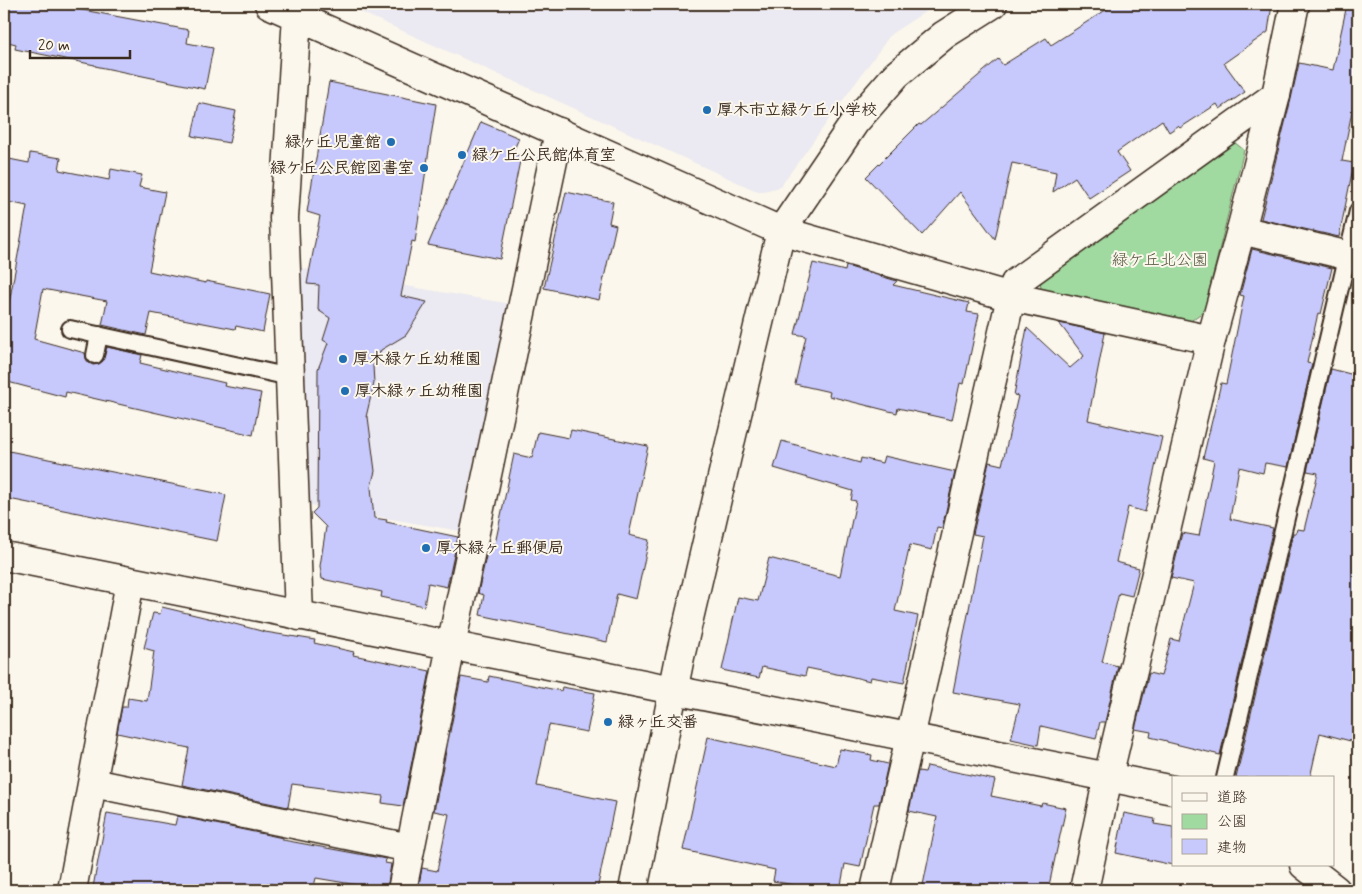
<svg xmlns="http://www.w3.org/2000/svg" width="1362" height="894" viewBox="0 0 1362 894" font-family="Mynerve,'Klee One',sans-serif">
  <style>
    .built { fill: #ebe9f1 }
    .green { fill: #a1daa0; stroke: #6e825f }
    .building { fill: #c7c9fc; stroke: #3b2a1e }
    .lines { fill: none; stroke-linecap: round; stroke-linejoin: round }
    .lane-casing { stroke: #3b2a1e; stroke-width: 20 }
    .street-casing { stroke: #3b2a1e; stroke-width: 31 }
    .secondary-casing { stroke: #3b2a1e; stroke-width: 31 }
    .lane { stroke: #fbf7ec; stroke-width: 16 }
    .street { stroke: #fbf7ec; stroke-width: 28 }
    .secondary { stroke: #fbf7ec; stroke-width: 28 }
    .poi-dot { fill: #1f6fb2; stroke: #fbf7ec; stroke-width: 2 }
    .labels { text-anchor: middle; dominant-baseline: central; stroke-width: 4; stroke-linejoin: round; paint-order: stroke }
    .poi-label { font-size: 16px; font-weight: bold; fill: #3b2a1e; stroke: #fbf7ec; text-anchor: start }
    .park-label { font-size: 16px; fill: #54563e; stroke: #fbf7ec }
  </style>
  <rect width="100%" height="100%" fill="#fbf7ec"/>
  <filter id="ink" filterUnits="userSpaceOnUse"><feTurbulence type="fractalNoise" baseFrequency=".02" numOctaves="2"/><feDisplacementMap in="SourceGraphic" scale="10" xChannelSelector="R" yChannelSelector="G"/><feConvolveMatrix kernelMatrix="1 2 1 2 8 2 1 2 1" color-interpolation-filters="sRGB"/></filter>
  <g filter="url(#ink)">
    <g class="built">
      <polygon points="343,4 937,4 891,34 780,187 759,192"/>
      <polygon points="300,268 511,304 466,532 305,504"/>
    </g>
    <polygon class="green" points="1234,142 1244,150 1204,311 1188,323 1041,289 1040,278"/>
    <g class="building">
      <polygon points="4,4 51,4 189,30 187,43 213,48 205,89 95,66 95,65 15,49 16,44 4,41"/>
      <polygon points="1115,4 1272,4 1268,32 1224,63 1245,92 1220,109 1217,104 1180,128 1178,126 1169,132 1162,120 1117,152 1130,171 1089,198 1075,177 1053,192 1056,172 1012,163 995,239 960,192 922,235 866,177 919,124 921,125 998,59 1003,65 1046,38 1051,45"/>
      <polygon points="1346,9 1358,10 1358,82 1342,161 1354,163 1339,237 1261,219 1291,99 1299,63 1333,70"/>
      <polygon points="329,82 436,104 415,242 412,241 401,296 427,302 406,335 381,350 373,366 374,383 366,417 368,417 375,471 371,487 374,518 387,520 386,522 458,537 447,587 428,583 424,606 381,597 382,592 322,579 320,566 326,527 312,513 317,508 318,369 328,343 323,340 330,318 318,310 319,285 307,284 320,216 307,212"/>
      <polygon points="199,103 236,111 229,143 192,136"/>
      <polygon points="481,122 519,138 512,154 521,156 500,259 428,245"/>
      <polygon points="30,153 61,158 59,170 109,180 111,169 142,175 139,187 165,192 149,271 206,283 206,281 270,294 263,332 236,326 235,329 151,313 146,335 102,325 107,301 43,289 34,339 85,353 86,359 89,363 93,365 99,364 103,361 107,347 142,355 140,363 225,383 224,386 261,393 253,435 66,392 65,397 4,381 4,330 27,206 4,201 4,158 29,163"/>
      <polygon points="566,192 613,202 609,223 616,225 599,300 544,288"/>
      <polygon points="1252,249 1332,268 1321,314 1318,313 1307,363 1312,364 1288,467 1265,463 1263,473 1239,467 1230,519 1273,528 1220,755 1167,742 1167,741 1150,737 1151,732 1135,729 1149,673 1161,676 1171,639 1179,641 1194,583 1171,578 1182,533 1199,536 1214,461 1203,458 1221,383 1226,384 1244,296 1240,295"/>
      <polygon points="813,263 845,271 846,266 897,281 893,285 969,303 967,312 979,314 964,384 960,383 952,420 898,408 897,413 829,396 830,392 795,384 806,336 795,334"/>
      <polygon points="1059,323 1105,333 1088,420 1162,437 1145,512 1128,507 1116,562 1139,568 1132,596 1119,593 1102,662 1118,666 1105,722 1100,722 1096,739 1041,726 1038,745 1011,739 1020,704 953,692 983,536 973,534 989,462 1002,465 1018,396 1014,395 1027,328 1070,368 1084,356"/>
      <polygon points="1331,369 1358,376 1358,743 1320,733 1310,778 1236,778 1293,533 1296,533 1297,529 1304,530 1318,473 1307,471"/>
      <polygon points="571,430 648,446 629,535 649,540 636,599 617,594 607,642 480,615 484,595 478,593 489,543 495,544 514,454 532,458 538,432 569,438"/>
      <polygon points="782,441 860,463 861,458 882,463 884,456 955,472 942,528 937,527 932,550 910,545 895,611 918,616 904,683 871,677 870,681 841,674 841,675 807,668 805,676 762,667 759,678 722,670 738,597 758,601 769,558 840,576 856,501 851,500 853,491 774,468"/>
      <polygon points="4,450 226,495 217,541 4,498"/>
      <polygon points="162,607 212,619 212,618 265,632 315,640 314,643 354,652 353,655 430,671 403,806 382,803 383,796 292,784 288,807 182,785 189,748 117,733 122,707 127,707 128,698 147,701 154,651 144,648 153,613 160,614"/>
      <polygon points="489,676 561,691 562,687 595,693 587,732 549,725 537,786 615,802 597,890 418,890 422,868 437,871 449,814 434,811 461,677 488,682"/>
      <polygon points="708,737 836,766 840,749 872,755 871,760 888,764 879,804 874,804 860,867 845,864 840,890 819,890 773,881 775,870 683,850"/>
      <polygon points="927,766 995,780 991,796 1041,806 1042,803 1066,808 1048,890 922,890 937,817 909,811 918,771 925,772"/>
      <polygon points="107,813 175,825 177,816 283,838 283,840 386,859 385,863 391,864 387,890 316,878 313,890 303,890 267,883 266,888 247,884 246,890 111,890 93,887"/>
      <polygon points="1124,813 1155,819 1154,824 1173,827 1173,865 1116,853"/>
    </g>
    <g class="lines">
      <defs>
        <g id="lane">
          <polyline points="70,329 290,377"/>
          <polyline points="95,355 99,335"/>
          <polyline points="1225,778 1358,211"/>
        </g>
        <g id="street">
          <polyline points="1241,230 1358,258"/>
          <polyline points="781,231 1011,297 1015,283 1276,95"/>
          <polyline points="1211,340 1241,230 1276,95 1295,4"/>
          <polyline points="4,556 1173,790"/>
          <polyline points="299,616 284,218 297,16 300,4"/>
          <polyline points="93,783 410,848"/>
          <polyline points="1304,865 1336,890"/>
          <polyline points="72,890 130,582"/>
          <polyline points="402,890 451,646 559,132"/>
          <polyline points="875,890 1011,297 1211,340 1108,777 1084,890"/>
        </g>
        <g id="secondary">
          <polyline points="269,4 781,231"/>
          <polyline points="633,890 680,657 727,456 781,231 855,122 896,75 944,35 993,4"/>
        </g>
      </defs>
      <use href="#lane" class="lane-casing"/>
      <use href="#street" class="street-casing"/>
      <use href="#secondary" class="secondary-casing"/>
      <use href="#lane" class="lane"/>
      <use href="#street" class="street"/>
      <use href="#secondary" class="secondary"/>
    </g>
  </g>
  <g class="poi-dot">
    <circle cx="707" cy="110" r="5"/>
    <circle cx="391" cy="142" r="5"/>
    <circle cx="462" cy="155" r="5"/>
    <circle cx="424" cy="168" r="5"/>
    <circle cx="343" cy="359" r="5"/>
    <circle cx="345" cy="391" r="5"/>
    <circle cx="426" cy="548" r="5"/>
    <circle cx="608" cy="722" r="5"/>
  </g>
  <g class="labels">
    <g class="poi-label">
      <text x="717" y="110">厚木市立緑ケ丘小学校</text>
      <text x="381" y="142" text-anchor="end">緑ヶ丘児童館</text>
      <text x="472" y="155">緑ケ丘公民館体育室</text>
      <text x="414" y="168" text-anchor="end">緑ケ丘公民館図書室</text>
      <text x="353" y="359">厚木緑ケ丘幼稚園</text>
      <text x="355" y="391">厚木緑ヶ丘幼稚園</text>
      <text x="436" y="548">厚木緑ヶ丘郵便局</text>
      <text x="618" y="722">緑ヶ丘交番</text>
    </g>
    <g class="park-label">
      <text x="1160" y="260">緑ケ丘北公園</text>
    </g>
  </g>
  <rect width="1362" height="894" fill="none" stroke="#fbf7ec" stroke-width="20"/>
  <rect x="10" y="10" width="1342" height="874" fill="none" stroke="#3b2a1e" stroke-width="2" filter="url(#ink)"/>
  <rect x="1172" y="776" width="162" height="90" fill="#fbf7ec" stroke="#aea59a"/>
  <rect x="1182" y="793" width="25" height="8" fill="#fbf7ec" stroke="#aea59a"/>
  <text x="1217" y="802" font-size="15" fill="#3b2a1e">道路</text>
  <rect x="1182" y="814" width="25" height="15" fill="#a1daa0" stroke="#aea59a"/>
  <text x="1217" y="826" font-size="15" fill="#3b2a1e">公園</text>
  <rect x="1182" y="839" width="25" height="15" fill="#c7c9fc" stroke="#aea59a"/>
  <text x="1217" y="852" font-size="15" fill="#3b2a1e">建物</text>
  <path d="M30 50v8h100v-8" fill="none" stroke="#3b2a1e" stroke-width="2.5"/>
  <text x="38" y="50" font-size="15" fill="#3b2a1e" stroke="#fbf7ec" stroke-width="4" paint-order="stroke">20 m</text>
</svg>
